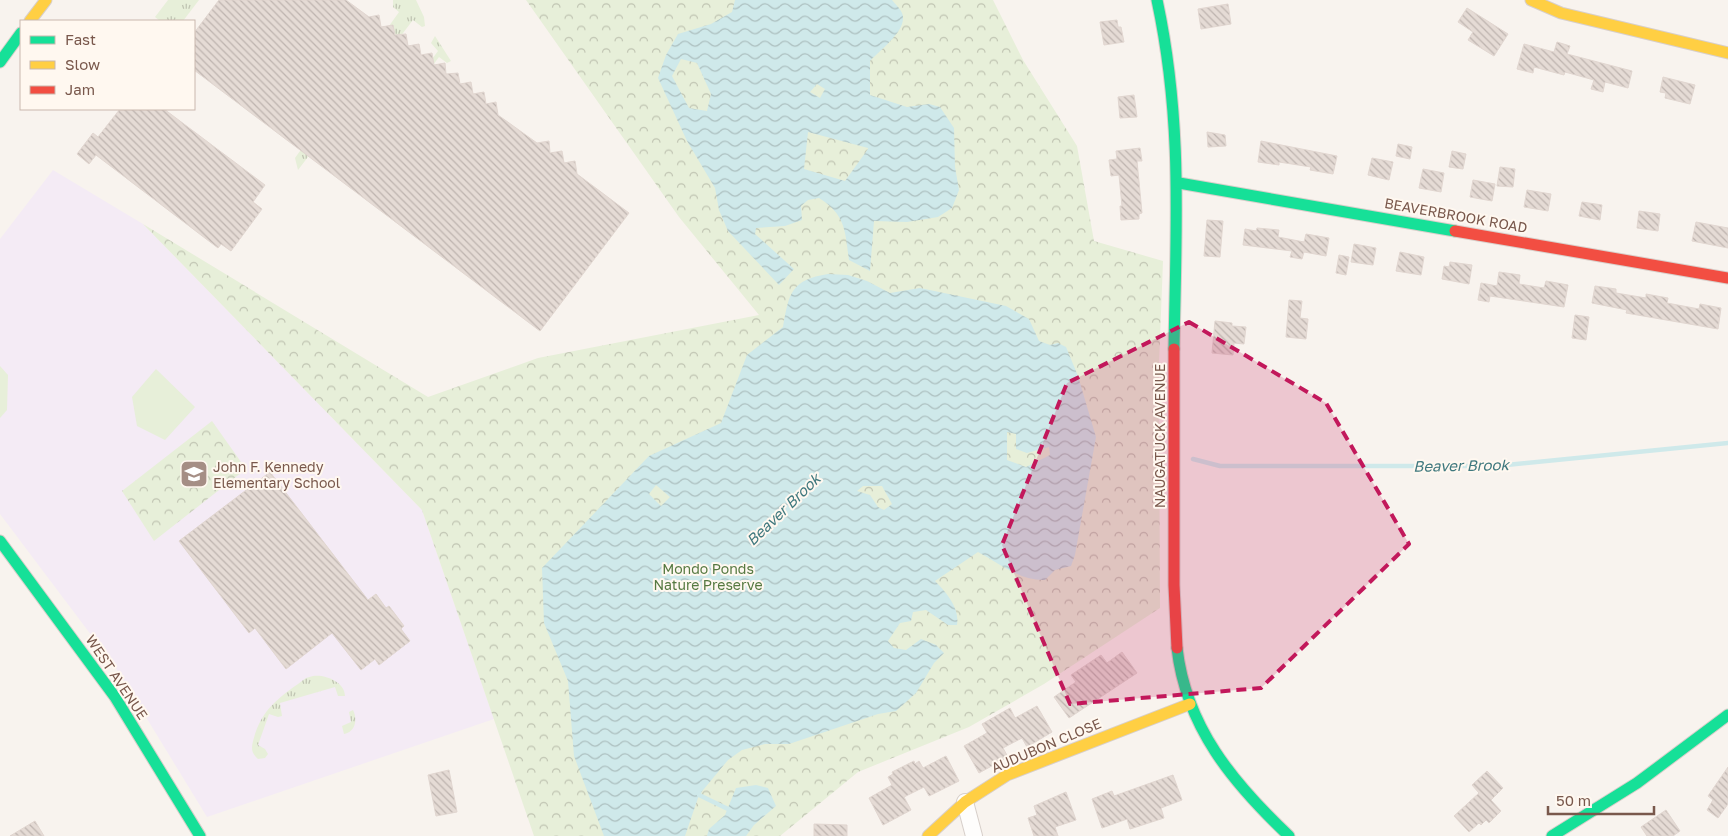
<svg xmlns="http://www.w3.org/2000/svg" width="1728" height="836" viewBox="0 0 1728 836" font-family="'Golos Text',sans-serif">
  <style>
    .education { fill: #f4ebf5 }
    .grass { fill: url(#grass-tufts) }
    .park { fill: url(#park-crowns) }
    .pitch { fill: #e7efd9 }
    .water { fill: url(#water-waves); fill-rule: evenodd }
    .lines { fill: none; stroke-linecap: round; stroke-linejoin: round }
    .stream { stroke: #cfe9ea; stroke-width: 4.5 }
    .building { fill: url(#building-back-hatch); stroke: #e1d6d0 }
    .street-casing { stroke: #d7cfca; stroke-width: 18 }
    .fast-casing { stroke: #d8cfca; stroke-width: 13 }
    .slow-casing { stroke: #d8cfca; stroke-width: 13 }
    .jam-casing { stroke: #d8cfca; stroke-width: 13 }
    .street { stroke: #fefdfc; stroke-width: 16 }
    .fast { stroke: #16e098; stroke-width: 11 }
    .slow { stroke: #ffcf43; stroke-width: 11 }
    .jam { stroke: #f24e42; stroke-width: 11 }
    .marked { fill: #c2185b; fill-opacity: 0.2; stroke: #c2185b; stroke-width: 4; stroke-dasharray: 10 6; stroke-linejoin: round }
    .labels { text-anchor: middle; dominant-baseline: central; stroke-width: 4; stroke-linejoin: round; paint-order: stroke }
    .street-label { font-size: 14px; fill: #79584c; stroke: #fff8f0 }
    .poi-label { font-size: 14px; fill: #79584c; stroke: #fff8f0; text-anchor: start }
    .park-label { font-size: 14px; fill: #557941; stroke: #fff8f0 }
    .water-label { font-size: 15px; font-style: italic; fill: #3f787e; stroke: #fff8f0 }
  </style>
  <defs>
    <pattern id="grass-tufts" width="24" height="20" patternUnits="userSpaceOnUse" patternTransform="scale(1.25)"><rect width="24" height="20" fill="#e7efd9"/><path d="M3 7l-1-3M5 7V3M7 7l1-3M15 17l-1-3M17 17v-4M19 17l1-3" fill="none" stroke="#c0c4b2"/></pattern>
    <pattern id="park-crowns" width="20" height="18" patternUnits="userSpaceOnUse" patternTransform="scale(1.25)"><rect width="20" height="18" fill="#e7efd9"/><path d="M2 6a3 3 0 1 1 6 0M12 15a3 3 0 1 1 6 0" fill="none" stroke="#c0c4b2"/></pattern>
    <pattern id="water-waves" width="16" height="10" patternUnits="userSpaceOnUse" patternTransform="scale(1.25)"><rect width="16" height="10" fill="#cfe9ea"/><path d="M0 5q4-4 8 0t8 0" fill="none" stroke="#adc0c0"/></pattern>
    <pattern id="building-back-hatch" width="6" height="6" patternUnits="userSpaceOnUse" patternTransform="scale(1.25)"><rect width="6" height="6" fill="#e5dbd5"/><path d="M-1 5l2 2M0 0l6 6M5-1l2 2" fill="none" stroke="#beb4af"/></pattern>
  </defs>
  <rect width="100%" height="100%" fill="#f8f3ee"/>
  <polygon class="education" points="53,170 143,224 422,510 494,719 207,817 116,668 0,514 0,239"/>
  <g class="grass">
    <polygon points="168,0 199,0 183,21 160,21 155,17"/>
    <polygon points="393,0 416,0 424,17 425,26 422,27 413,20 298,170 295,158 399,12 393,7"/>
    <polygon points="435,36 451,61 447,63 439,57 355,169 353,167 438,51 431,43"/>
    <path d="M313,676C325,674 345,682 345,696H338L335,687L280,703L282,716L278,717L269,714L258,745L265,749L268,754L265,758L258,759C249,751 252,745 255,734C265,705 282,696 306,678Z"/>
    <path d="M353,710C358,720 355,732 344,734L342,726L351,722L349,712Z"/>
  </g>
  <g class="park">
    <polygon points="526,0 993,0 1023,60 1077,146 1094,241 1163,261 1159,365 1160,608 1044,684 969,727 858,772 780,836 534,836 422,510 143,224 428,397 538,358 759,315 679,217"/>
    <polygon points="212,421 246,469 154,541 122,491"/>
  </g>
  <g class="pitch">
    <polygon points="0,366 8,375 7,410 0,418"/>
    <polygon points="156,369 195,407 165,440 137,426 132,397"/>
  </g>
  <g class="water">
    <path d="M735,0H892C895,4 900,8 902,13C909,29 880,50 870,61V95L907,107L929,104L940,107L954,128L955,167L959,190L952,208L938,217L907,222L874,221L870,271L849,260C845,231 846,215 819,198L808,200L801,206L802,220L785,226L756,228L755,234L794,269L779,285L728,231L719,210L715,188L687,141L658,78L666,55L678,34L711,24L732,12ZM681,59L697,63L711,94L707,111L689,108L672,76ZM817,84L825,89L820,98L810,92ZM808,132L868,148V149L845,181L804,169Z"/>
    <path d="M828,274L848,275L867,281L890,293L920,288L1006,306L1029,319L1039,341L1050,345L1058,343L1066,347L1078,376L1096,437L1075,555L1071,566L1055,570L1045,580C1020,581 999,563 978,552L935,581C946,592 960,608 957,625H948L926,610L913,612L911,621L900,623L888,641L894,648L906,650L921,639L936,645L944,653L934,663L916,693L896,711L878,714L789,744H765L742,750L728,760L699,795L685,836H604L574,756L568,681L544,623L542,568L649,456L721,423L747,355L783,327C789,293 791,280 828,274ZM1007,432L1016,434V449L1027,453L1049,447L1050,455L1026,467L1007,460ZM656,485L670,497L661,506L649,494ZM863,486H882L892,504L884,510L878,507L870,495L857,491Z"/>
    <polygon points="756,785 768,788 776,806 754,825 746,836 707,836 709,829 725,815 736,788"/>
  </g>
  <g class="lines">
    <g class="stream">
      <polyline points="1193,459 1220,466 1497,466 1728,443"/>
      <polyline points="699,790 699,795 730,810 729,813"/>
    </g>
  </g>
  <g class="building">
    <polygon points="219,0 346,0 369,17 379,15 381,27 393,25 395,35 406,34 408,46 419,44 421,55 432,53 434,65 445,63 446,74 458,73 460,84 471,82 473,94 484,92 486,104 496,102 498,115 537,143 549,141 550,153 562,151 564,163 575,161 577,174 629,213 540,331 194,70 194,33"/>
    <polygon points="1228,4 1231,24 1201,29 1198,9"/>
    <polygon points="1467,8 1508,34 1494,56 1468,40 1473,32 1458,22"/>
    <polygon points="1117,20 1118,27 1121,27 1124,42 1104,45 1100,22"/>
    <polygon points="1557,42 1570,46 1567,54 1632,71 1628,88 1605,82 1603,92 1591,89 1594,80 1565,72 1564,75 1534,67 1533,73 1517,69 1524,44 1554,52"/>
    <polygon points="1663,77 1695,85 1690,104 1665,98 1666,93 1660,92"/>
    <polygon points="1134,95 1137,117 1120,118 1118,97"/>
    <polygon points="120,109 164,109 265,185 253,202 262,209 231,251 221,244 218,248 96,155 89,164 77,154 93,133 98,137"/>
    <polygon points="1207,132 1225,135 1226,146 1208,147"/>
    <polygon points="1261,141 1337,156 1333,174 1310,170 1311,167 1279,162 1279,165 1258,162"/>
    <polygon points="1398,144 1412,147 1410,159 1396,156"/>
    <polygon points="1140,148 1142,161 1137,161 1142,213 1139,214 1139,219 1121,220 1120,206 1122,206 1119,175 1111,176 1109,160 1117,159 1116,151"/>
    <polygon points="1452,151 1466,154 1463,169 1449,167"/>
    <polygon points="1372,158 1393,162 1389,180 1368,175"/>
    <polygon points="1500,167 1515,169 1513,187 1497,186"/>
    <polygon points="1423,169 1444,173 1441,192 1419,188"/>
    <polygon points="1473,180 1495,184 1492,201 1470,197"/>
    <polygon points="1527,190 1551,194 1548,211 1524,207"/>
    <polygon points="1582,202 1602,205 1600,220 1579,216"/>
    <polygon points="1639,211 1660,214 1658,231 1637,228"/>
    <polygon points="1207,220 1223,221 1220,257 1204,256"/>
    <polygon points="1696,222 1728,228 1728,248 1692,241"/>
    <polygon points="1257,228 1279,230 1278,237 1304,242 1306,234 1329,238 1326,256 1304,252 1302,259 1290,257 1292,251 1243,245 1245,229 1256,231"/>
    <polygon points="1354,244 1376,248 1373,265 1351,262"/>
    <polygon points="1400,252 1424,257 1421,275 1396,271"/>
    <polygon points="1339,255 1349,257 1346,275 1336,273"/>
    <polygon points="1450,262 1472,265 1469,284 1442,279 1444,266 1449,267"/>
    <polygon points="1499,272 1520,275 1519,284 1544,288 1546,281 1568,285 1564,307 1490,296 1489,302 1478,300 1481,283 1497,286"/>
    <polygon points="1595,286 1616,289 1616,293 1646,298 1646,294 1668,298 1667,303 1699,309 1700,304 1721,308 1718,329 1626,313 1627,310 1592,303"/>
    <polygon points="1289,300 1302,301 1300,318 1308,319 1306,339 1286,337"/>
    <polygon points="1575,315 1589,317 1586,340 1572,338"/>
    <polygon points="1215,321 1232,323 1232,326 1246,327 1244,344 1234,343 1233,355 1212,353"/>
    <polygon points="270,472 368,600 376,594 386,608 389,606 404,626 401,629 410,641 379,665 375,659 361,670 332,633 286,669 255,628 249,633 179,541"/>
    <polygon points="1122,652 1137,673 1069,718 1054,697 1076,682 1071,675 1101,655 1107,663"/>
    <polygon points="1037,706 1052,732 1027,747 1022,738 1003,748 1008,757 979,773 964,746 987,733 982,724 1010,708 1015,718"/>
    <polygon points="946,756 959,781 929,796 924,787 904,797 911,810 883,825 869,798 892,785 888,777 893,774 892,772 914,761 915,764 919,761 923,768"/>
    <polygon points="1728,767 1728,804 1718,818 1707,810 1713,800 1708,796"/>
    <polygon points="449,770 457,812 436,816 428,775"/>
    <polygon points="1487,771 1503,788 1491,800 1501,811 1489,823 1486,820 1481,825 1479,823 1469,832 1454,816 1479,793 1472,785"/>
    <polygon points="1173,775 1182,800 1161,808 1164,818 1130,829 1127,819 1102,828 1092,799 1112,791 1114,796"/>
    <polygon points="1066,792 1076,820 1055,827 1058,836 1034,836 1028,818 1037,815 1034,806"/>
    <polygon points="1666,810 1680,831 1673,836 1647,836 1641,827"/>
    <polygon points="35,821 44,836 10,836"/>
    <polygon points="814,824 847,825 847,836 814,836"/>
  </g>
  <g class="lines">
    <defs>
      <polyline id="street" points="965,802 974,836"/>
      <g id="fast">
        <path d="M1157,0C1183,121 1176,227 1174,349"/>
        <polyline points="0,62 21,33"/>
        <polyline points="1179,183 1455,231"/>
        <polyline points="0,541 115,697 200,836"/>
        <path d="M1177,648C1186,727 1233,783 1289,836"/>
        <polyline points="1552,836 1637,783 1728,715"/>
      </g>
      <g id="slow">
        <polyline points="1531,0 1561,13 1728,53"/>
        <polyline points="30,21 46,0"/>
        <polyline points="928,836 965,802 1007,775 1190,704"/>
      </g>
      <g id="jam">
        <polyline points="1455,231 1728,278"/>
        <polyline points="1174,349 1174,585 1177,648"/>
      </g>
    </defs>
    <use href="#street" class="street-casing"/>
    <use href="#fast" class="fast-casing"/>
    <use href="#slow" class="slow-casing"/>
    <use href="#jam" class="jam-casing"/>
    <use href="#street" class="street"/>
    <use href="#fast" class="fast"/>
    <use href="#slow" class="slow"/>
    <use href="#jam" class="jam"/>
  </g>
  <path class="marked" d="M1189,322L1326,403L1409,544L1261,688L1070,704L1002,545L1067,383Z"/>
  <defs>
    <symbol id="school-square" viewBox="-11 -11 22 22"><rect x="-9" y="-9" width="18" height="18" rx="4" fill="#a58e85" stroke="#fff8f0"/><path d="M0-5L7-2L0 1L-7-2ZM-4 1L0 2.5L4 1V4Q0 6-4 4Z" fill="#fff"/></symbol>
  </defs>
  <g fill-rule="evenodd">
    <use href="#school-square" x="178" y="458" width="32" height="32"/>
  </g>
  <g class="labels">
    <g class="street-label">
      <text transform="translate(1456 215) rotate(10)">BEAVERBROOK ROAD</text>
      <text transform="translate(1159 436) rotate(-90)">NAUGATUCK AVENUE</text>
      <text transform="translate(117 677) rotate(56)">WEST AVENUE</text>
      <text transform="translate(1046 745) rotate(-23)">AUDUBON CLOSE</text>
    </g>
    <g class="poi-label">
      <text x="213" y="466">John F. Kennedy<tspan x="213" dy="16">Elementary School</tspan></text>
    </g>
    <g class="park-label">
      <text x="708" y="568">Mondo Ponds<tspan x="708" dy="16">Nature Preserve</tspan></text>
    </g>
    <g class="water-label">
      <text transform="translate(1461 465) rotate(-1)">Beaver Brook</text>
      <text transform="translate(783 509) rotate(-44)">Beaver Brook</text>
    </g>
  </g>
  <rect x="20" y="20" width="175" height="90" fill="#fff8f0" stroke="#c9b8ae"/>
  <rect x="30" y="36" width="25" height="8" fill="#16e098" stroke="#c9b8ae"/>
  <text x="65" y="45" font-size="15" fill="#79584c">Fast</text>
  <rect x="30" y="61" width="25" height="8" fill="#ffcf43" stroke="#c9b8ae"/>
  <text x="65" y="70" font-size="15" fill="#79584c">Slow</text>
  <rect x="30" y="86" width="25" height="8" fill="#f24e42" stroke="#c9b8ae"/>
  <text x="65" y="95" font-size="15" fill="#79584c">Jam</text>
  <path d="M1548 806v8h106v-8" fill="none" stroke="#79584c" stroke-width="2.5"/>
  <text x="1556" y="806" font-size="15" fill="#79584c" stroke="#fff8f0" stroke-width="4" paint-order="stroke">50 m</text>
</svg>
